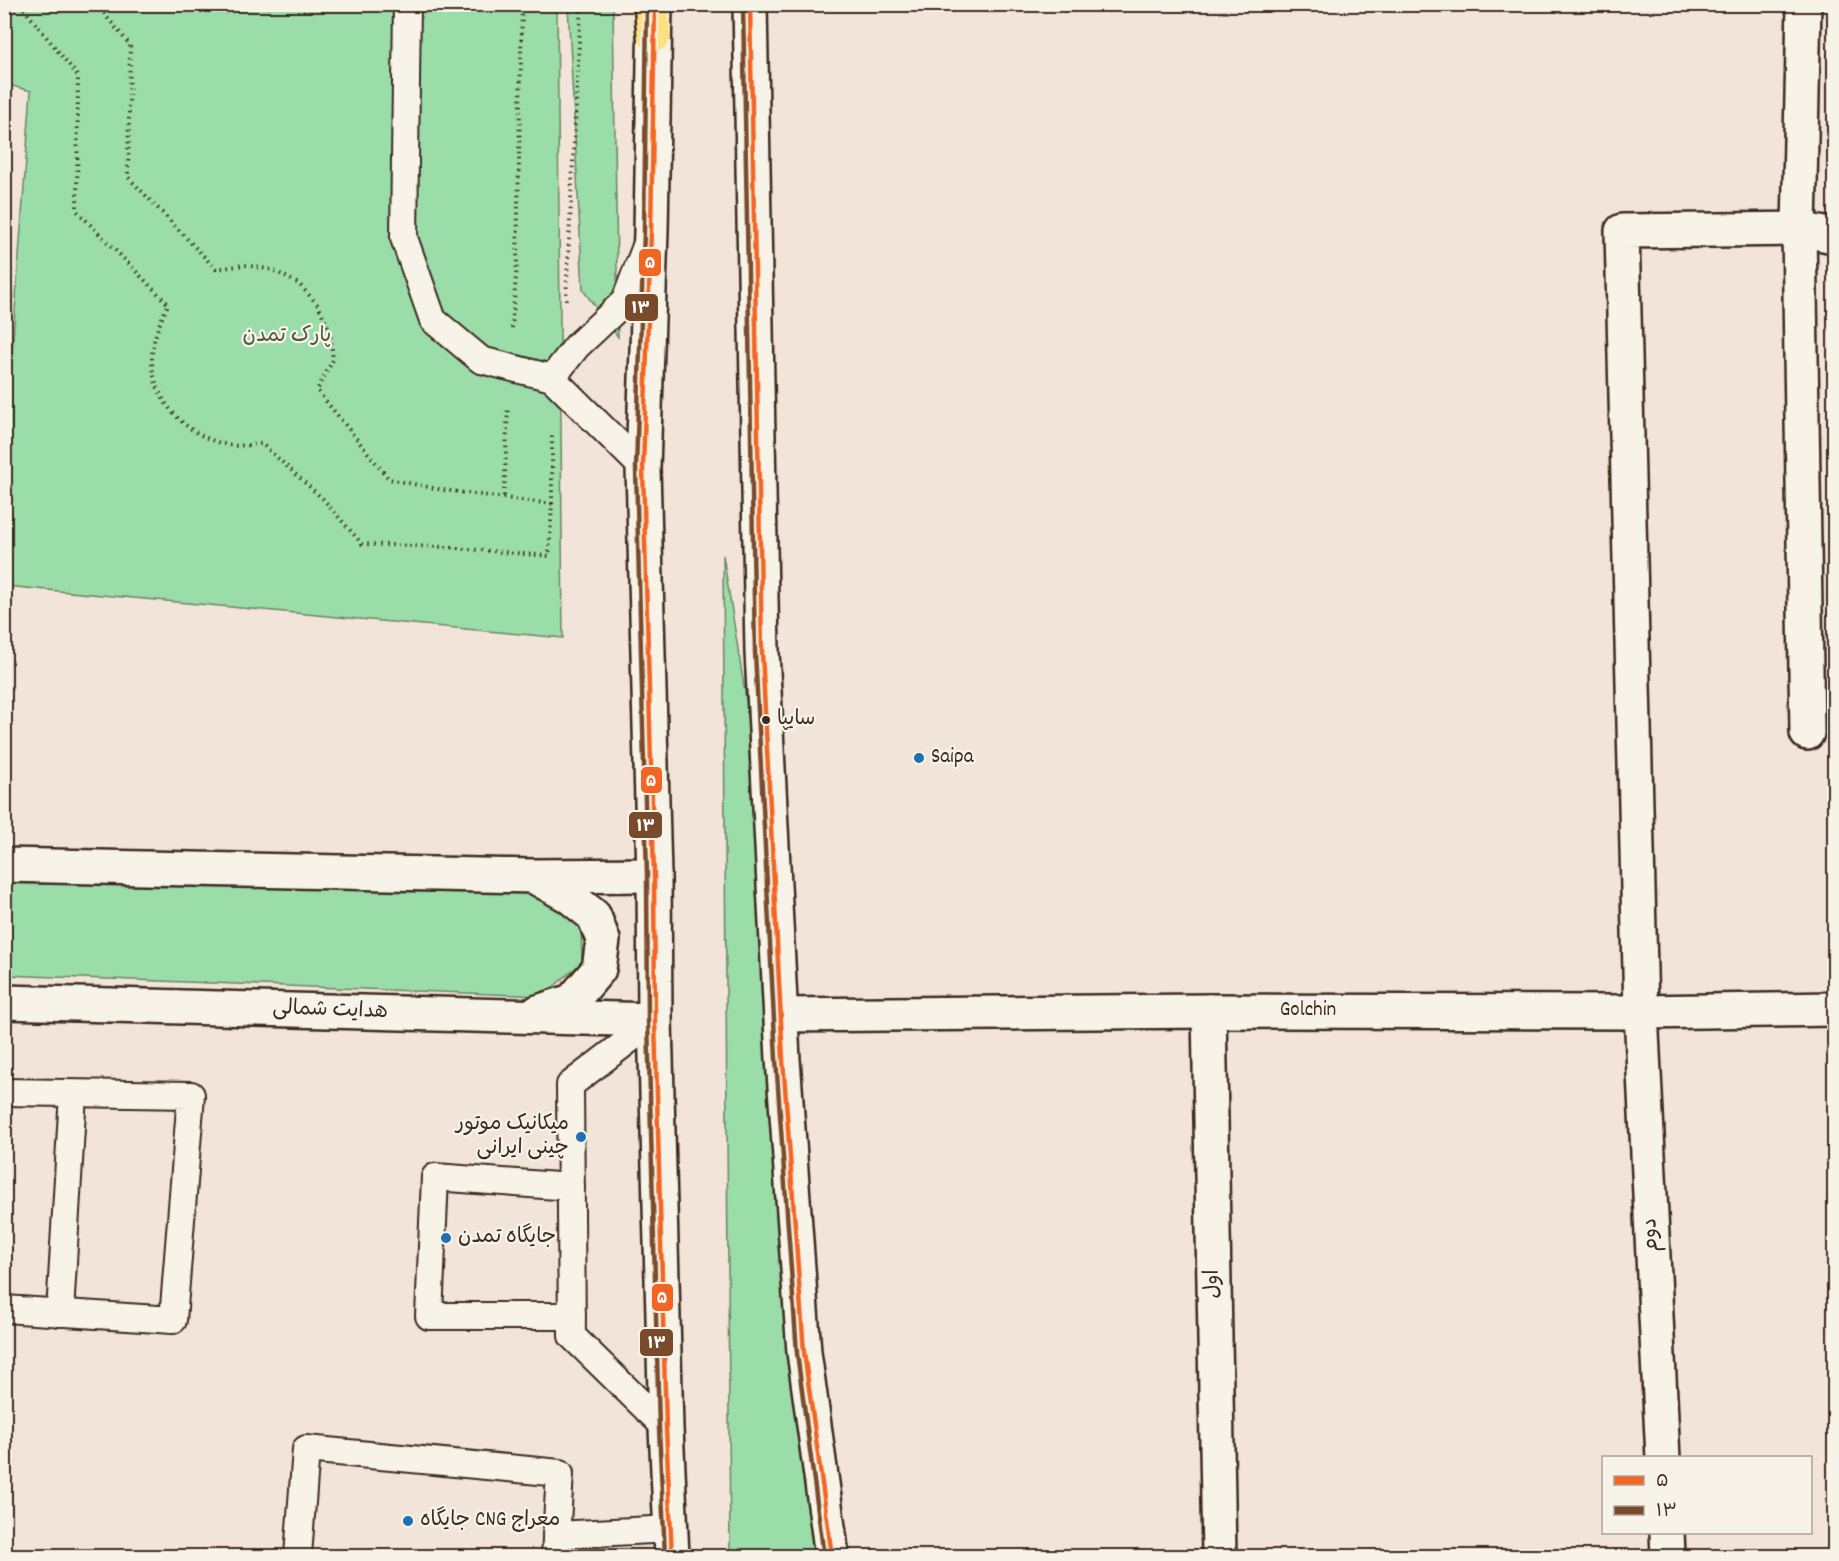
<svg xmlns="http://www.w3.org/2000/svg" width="1839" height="1561" viewBox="0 0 1839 1561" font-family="Dekko,'Playpen Sans Arabic',sans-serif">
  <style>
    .green { fill: #9bdda8; stroke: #6b8463; stroke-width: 1.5 }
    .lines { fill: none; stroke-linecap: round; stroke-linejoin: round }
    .lane-casing { stroke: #3b2a1e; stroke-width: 30 }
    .street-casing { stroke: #3b2a1e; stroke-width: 38 }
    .secondary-casing { stroke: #3b2a1e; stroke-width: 38 }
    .highway-casing { stroke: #3b2a1e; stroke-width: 38 }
    .path { stroke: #3b2a1e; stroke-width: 4; stroke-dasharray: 1.5 4.5; stroke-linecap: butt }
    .lane { stroke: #f7f3e8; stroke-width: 26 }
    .street { stroke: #f7f3e8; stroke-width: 33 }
    .secondary { stroke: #f7f3e8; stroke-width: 33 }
    .highway { stroke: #fce080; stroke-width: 33 }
    .bus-1-casing { stroke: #f7f3e8; stroke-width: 9 }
    .bus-2-casing { stroke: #f7f3e8; stroke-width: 9 }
    .bus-1 { stroke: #f26522; stroke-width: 4.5 }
    .bus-2 { stroke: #7a4b2a; stroke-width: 4.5 }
    .bus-dot { fill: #3b2a1e; stroke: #f7f3e8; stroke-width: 2 }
    .poi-dot { fill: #1f6fb2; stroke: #f7f3e8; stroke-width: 2 }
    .labels { text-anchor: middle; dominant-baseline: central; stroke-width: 4.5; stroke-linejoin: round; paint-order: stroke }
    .bus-label { font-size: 20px; fill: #3b2a1e; stroke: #f7f3e8; text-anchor: start }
    .park-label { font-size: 21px; fill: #535740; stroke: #f7f3e8 }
    .poi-label { font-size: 21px; fill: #3b2a1e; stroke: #f7f3e8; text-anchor: start }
    .street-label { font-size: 21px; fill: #3b2a1e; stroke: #f7f3e8 }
    .line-badge { stroke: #f7f3e8; stroke-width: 2 }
    .badge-label { font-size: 16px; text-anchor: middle; font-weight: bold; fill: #fff }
  </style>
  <rect width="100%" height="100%" fill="#f3e4da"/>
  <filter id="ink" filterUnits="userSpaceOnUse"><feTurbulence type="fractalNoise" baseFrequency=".0167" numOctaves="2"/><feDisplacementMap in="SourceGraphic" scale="12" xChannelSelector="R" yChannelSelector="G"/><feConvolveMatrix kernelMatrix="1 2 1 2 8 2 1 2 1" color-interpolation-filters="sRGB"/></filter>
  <g filter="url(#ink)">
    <g class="green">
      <polygon points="4,5 557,5 563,638 5,586 5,448 31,91 5,84"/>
      <polygon points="568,5 613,5 618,337 583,290"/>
      <polygon points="723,555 773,868 820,1556 730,1556"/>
      <polygon points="5,880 531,891 581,924 582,962 543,996 5,975"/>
    </g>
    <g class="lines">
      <defs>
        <g id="lane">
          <polyline points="407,4 404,238 433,320 481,360 552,378 643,468"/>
          <polyline points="552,378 577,346 625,301 646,246"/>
          <polyline points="655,1020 570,1085 572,1336 666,1428"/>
          <polyline points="4,1092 191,1095 173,1320 4,1309"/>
          <polyline points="571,1187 435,1177 429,1316 572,1316"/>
          <polyline points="60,1313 73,1094"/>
          <polyline points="556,1535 671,1529"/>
          <polyline points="298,1556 306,1449 560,1473 555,1556"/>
        </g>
        <g id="street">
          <polyline points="1804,4 1799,229 1807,733"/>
          <polyline points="1209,1011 1219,1556"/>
          <polyline points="781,1015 1209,1011 1641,1012 1834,1009"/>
          <polyline points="1663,1458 1641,1012 1622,231 1799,229 1834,236"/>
          <polyline points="1667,1532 1668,1556"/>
        </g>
        <g id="secondary">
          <polyline points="750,4 762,652 783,1059 804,1352 832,1556"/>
          <polyline points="655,6 651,231 643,468 654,875 655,1020 666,1428 672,1556"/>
          <polyline points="4,865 533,876 654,875"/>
          <polyline points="535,877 569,896 594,916 603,940 599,969 572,1001 538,1012"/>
          <polyline points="4,1002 655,1020"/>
        </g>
        <polyline id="highway" points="651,4 654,35"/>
      </defs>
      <use href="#lane" class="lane-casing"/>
      <use href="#street" class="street-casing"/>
      <use href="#secondary" class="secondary-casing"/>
      <use href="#highway" class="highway-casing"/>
      <g class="path">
        <path d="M20,4L78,76L77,211L168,304C160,323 151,341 152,362C154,404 190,438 229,445C240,447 252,444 262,444L323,499L362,544L444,547L549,556L552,504L443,490L389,479L317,390L333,360L330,331L318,305L299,284L273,270L245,265L216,269L128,177L130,45L96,4"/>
        <polyline points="566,300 581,4"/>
        <polyline points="512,328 517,263 522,4"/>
        <polyline points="504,496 508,407"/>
        <polyline points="552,504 552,435"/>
      </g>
      <use href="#lane" class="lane"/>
      <use href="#street" class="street"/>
      <use href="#secondary" class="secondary"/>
      <use href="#highway" class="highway"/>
      <defs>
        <g id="bus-1">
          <polyline points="655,4 651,231 643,468 654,875 655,1020 666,1428 672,1556"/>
          <polyline points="750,4 762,652 783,1059 804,1352 832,1556"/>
        </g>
        <g id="bus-2">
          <polyline points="647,4 644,231 636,468 647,875 648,1020 659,1428 665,1556"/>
          <polyline points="743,4 755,652 776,1059 797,1353 824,1556"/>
        </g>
      </defs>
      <use href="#bus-1" class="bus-1-casing"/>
      <use href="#bus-2" class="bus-2-casing"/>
      <use href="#bus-1" class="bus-1"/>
      <use href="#bus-2" class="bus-2"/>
    </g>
  </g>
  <circle class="bus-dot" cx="766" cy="720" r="5"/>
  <g class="poi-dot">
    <circle cx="919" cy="758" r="6"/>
    <circle cx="581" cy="1137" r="6"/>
    <circle cx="446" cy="1238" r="6"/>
    <circle cx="408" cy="1521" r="6"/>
  </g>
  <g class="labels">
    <g class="bus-label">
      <text x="777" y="720">سایپا</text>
    </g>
    <g class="park-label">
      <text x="287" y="337">پارک تمدن</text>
    </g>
    <g class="poi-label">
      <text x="931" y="758">Saipa</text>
      <text x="569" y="1125" text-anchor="end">میکانیک موتور<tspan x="569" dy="24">چینی ایرانی</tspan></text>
      <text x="458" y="1238">جایگاه تمدن</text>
      <text x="420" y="1521">جایگاه CNG معراج</text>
    </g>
    <g class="street-label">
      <text transform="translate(330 1011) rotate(2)">هدایت شمالی</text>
      <text x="1308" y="1011">Golchin</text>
      <text transform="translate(1652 1235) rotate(-93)">دوم</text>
      <text transform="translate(1214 1284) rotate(-91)">اول</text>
    </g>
  </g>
  <g class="line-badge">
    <rect x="638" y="248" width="24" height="29" rx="6" fill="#f26522"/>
    <rect x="624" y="293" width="35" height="29" rx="6" fill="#7a4b2a"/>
    <rect x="640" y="766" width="23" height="28" rx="6" fill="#f26522"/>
    <rect x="628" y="811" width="35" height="28" rx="6" fill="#7a4b2a"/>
    <rect x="651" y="1283" width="23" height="29" rx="6" fill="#f26522"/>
    <rect x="639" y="1328" width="35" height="29" rx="6" fill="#7a4b2a"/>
  </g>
  <g class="badge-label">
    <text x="650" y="268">۵</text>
    <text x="641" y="313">۱۳</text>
    <text x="651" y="786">۵</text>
    <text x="646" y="831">۱۳</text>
    <text x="662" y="1303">۵</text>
    <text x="657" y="1348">۱۳</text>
  </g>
  <rect width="1839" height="1561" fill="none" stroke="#f7f3e8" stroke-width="24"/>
  <rect x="12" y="12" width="1815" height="1537" fill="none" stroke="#3b2a1e" stroke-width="2" filter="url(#ink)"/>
  <rect x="1602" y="1456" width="210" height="78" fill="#f7f3e8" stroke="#aca397" stroke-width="1.5"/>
  <rect x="1614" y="1476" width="30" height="9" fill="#f26522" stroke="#aca397" stroke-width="1.5"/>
  <text x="1656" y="1486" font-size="18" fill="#3b2a1e">۵</text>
  <rect x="1614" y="1506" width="30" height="9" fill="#7a4b2a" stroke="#aca397" stroke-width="1.5"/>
  <text x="1656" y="1516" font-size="18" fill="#3b2a1e">۱۳</text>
</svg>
